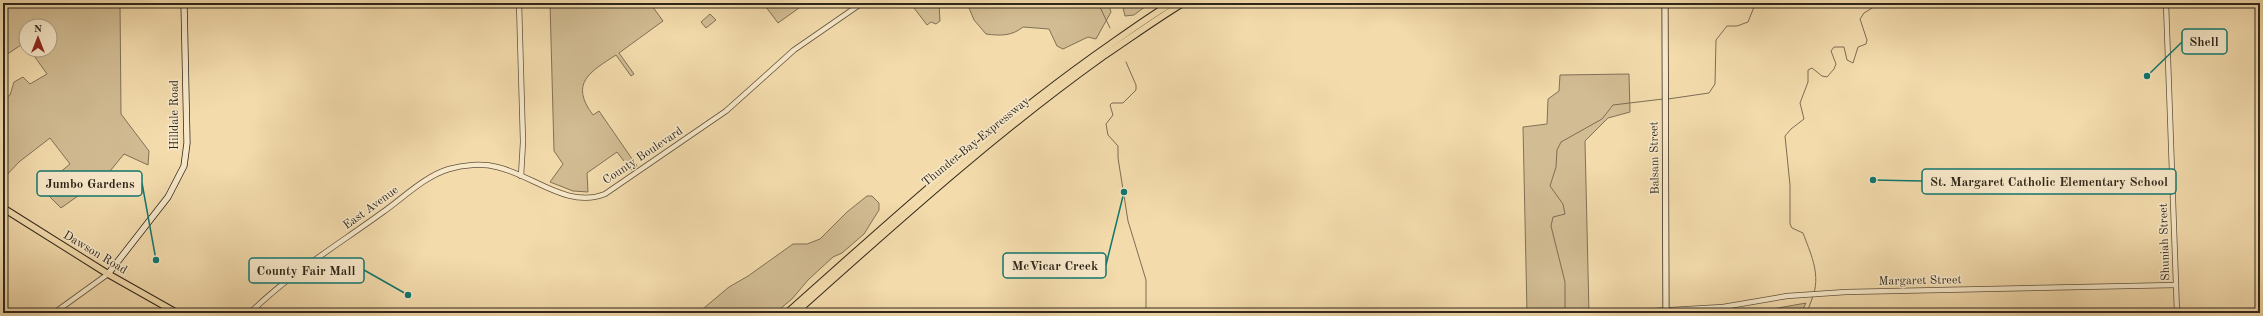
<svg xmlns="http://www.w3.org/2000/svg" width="2263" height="316" viewBox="0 0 2263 316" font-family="'Old Standard TT',serif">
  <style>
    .green { fill: #d2bc93; stroke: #807156 }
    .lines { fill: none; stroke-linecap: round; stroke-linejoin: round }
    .stream { stroke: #7c6d54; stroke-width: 1 }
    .tertiary-casing { stroke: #60533e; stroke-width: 6 }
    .secondary-casing { stroke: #2f261a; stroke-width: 7 }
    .primary-casing { stroke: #2f261a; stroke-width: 8 }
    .trunk-casing { stroke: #2f261a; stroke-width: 8 }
    .tertiary { stroke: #f7e8c9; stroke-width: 4.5 }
    .secondary { stroke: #f7e8c9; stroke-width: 5.5 }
    .primary { stroke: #f3dbac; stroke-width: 6 }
    .trunk { stroke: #f3dbac; stroke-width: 6 }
    .labels { text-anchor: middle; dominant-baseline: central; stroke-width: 3; stroke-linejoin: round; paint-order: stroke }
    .street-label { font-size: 12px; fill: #2f261a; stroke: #f7e8c9 }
    .leader { fill: none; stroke: #0f766e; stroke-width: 1.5 }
    .callout-dot { fill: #0f766e; stroke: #f7e8c9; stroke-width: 1.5 }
    .callout { fill: #f7e8c9; stroke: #0f766e; stroke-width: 1.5 }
    .callout-label { font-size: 13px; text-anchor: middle; font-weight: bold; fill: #2f261a }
  </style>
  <rect width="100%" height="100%" fill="#f3dbac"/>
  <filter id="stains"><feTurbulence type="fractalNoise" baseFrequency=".005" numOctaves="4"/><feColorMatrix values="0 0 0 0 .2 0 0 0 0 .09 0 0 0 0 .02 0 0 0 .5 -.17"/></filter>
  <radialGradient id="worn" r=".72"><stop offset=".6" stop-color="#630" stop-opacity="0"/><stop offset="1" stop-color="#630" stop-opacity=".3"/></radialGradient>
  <g class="green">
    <polygon points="3,3 120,3 121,114 149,151 148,165 124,154 106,176 61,208 41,188 70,164 50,138 19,162 3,179 3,100 10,95 14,82 23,77 30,84 47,74 30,50 50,50 50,26 26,26 26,45 24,43 3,57"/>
    <path d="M550,3H650L663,21L619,53L634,74L631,76L616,55C590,72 569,83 593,115L599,111L637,166L631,170L617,152L587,173L588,192L573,191L550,182L563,164L554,151Z"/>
    <polygon points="763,3 806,3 778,23"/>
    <polygon points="939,3 940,21 936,24 931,22 927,25 911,4"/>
    <path d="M967,3H1108L1111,12L1096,39L1088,37L1063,49L1057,46L1049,29L1023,27C1012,36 1001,36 986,34L974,20Z"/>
    <polygon points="1122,3 1150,3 1134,15 1125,16"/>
    <polygon points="710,14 716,20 706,28 701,22"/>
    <polygon points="1629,74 1630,112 1608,118 1585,141 1589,313 1527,313 1523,127 1547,124 1548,99 1559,91 1560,75"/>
    <polygon points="867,196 872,196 879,203 879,210 864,234 842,253 833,257 808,280 792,299 775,313 698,313 729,287 748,276 793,244 807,244 820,239 847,212"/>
    <polygon points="1806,303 1801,313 1750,313"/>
  </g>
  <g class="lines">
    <g class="stream">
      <polyline points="1098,3 1110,28"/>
      <polyline points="1126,62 1136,85 1136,90 1123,103 1112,103 1110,105 1113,115 1106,124 1108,135 1118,146 1118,158 1128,221 1146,280 1146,313"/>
      <polyline points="1668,99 1709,93 1715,84 1716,40 1727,26 1737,26 1748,22 1754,7 1766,3"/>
      <path d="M1814,293C1820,272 1810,252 1803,233L1792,228L1790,224V185L1785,136L1791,129L1804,119L1800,103L1808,82V70L1812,68L1822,76L1827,77L1834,69L1836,64L1831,51L1834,47H1844L1847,60L1853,63L1858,47L1866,44L1867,40L1860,19L1864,13L1880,3"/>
      <polyline points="1563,313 1565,310 1565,282 1551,226 1553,217 1565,214 1563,204 1550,186 1556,167 1557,150 1561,142 1602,119 1613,105 1663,99"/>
      <polyline points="1804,313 1809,307 1813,296"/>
    </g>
    <defs>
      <g id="tertiary">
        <polyline points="519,3 523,142 521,176"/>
        <polyline points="2166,3 2177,313"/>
        <polyline points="54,313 108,274"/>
        <path d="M250,313C288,275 339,244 383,212C403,198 425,176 449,169C463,165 482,163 497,167C533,175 567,209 605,194L726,111L794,50L862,3"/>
        <polyline points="1619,313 1723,307 1787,296 1846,292 2176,285"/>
      </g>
      <g id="secondary">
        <polyline points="1665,3 1666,313"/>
        <polyline points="108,274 168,197 184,166 187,143 184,3"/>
      </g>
      <polyline id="primary" points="3,208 108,274 177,313"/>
      <g id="trunk">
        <path d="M787,313C887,224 985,134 1094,56C1120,38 1145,19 1172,3"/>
        <path d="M795,313C895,224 993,135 1102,57C1129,39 1155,20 1183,3"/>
      </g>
    </defs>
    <use href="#tertiary" class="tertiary-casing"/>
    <use href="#secondary" class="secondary-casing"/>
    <use href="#primary" class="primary-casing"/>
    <use href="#trunk" class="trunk-casing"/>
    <use href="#tertiary" class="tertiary"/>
    <use href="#secondary" class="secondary"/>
    <use href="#primary" class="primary"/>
    <use href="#trunk" class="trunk"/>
  </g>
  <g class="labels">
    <g class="street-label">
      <text transform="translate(175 115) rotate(-90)">Hilldale Road</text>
      <text transform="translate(976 142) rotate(-39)">Thunder Bay Expressway</text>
      <text transform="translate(643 156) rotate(-34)">County Boulevard</text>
      <text transform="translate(1655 158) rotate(-91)">Balsam Street</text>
      <text transform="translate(371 208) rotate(-36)">East Avenue</text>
      <text transform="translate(2165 242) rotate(-92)">Shuniah Street</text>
      <text transform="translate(95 253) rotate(31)">Dawson Road</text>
      <text transform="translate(1920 281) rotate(-1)">Margaret Street</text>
    </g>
  </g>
  <path class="leader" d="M2147 76L2182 42M1873 180L1922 181M156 260L142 183M1124 192L1106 265M408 295L364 270"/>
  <g class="callout-dot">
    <circle cx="2147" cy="76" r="4"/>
    <circle cx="1873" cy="180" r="4"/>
    <circle cx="156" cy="260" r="4"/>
    <circle cx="1124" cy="192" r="4"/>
    <circle cx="408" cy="295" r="4"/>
  </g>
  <g class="callout">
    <rect x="2182" y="29" width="45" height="25" rx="4"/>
    <rect x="1922" y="169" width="254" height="25" rx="4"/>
    <rect x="37" y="171" width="105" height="25" rx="4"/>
    <rect x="1003" y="253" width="103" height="25" rx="4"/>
    <rect x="249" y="258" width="115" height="25" rx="4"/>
  </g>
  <g class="callout-label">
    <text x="2204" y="46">Shell</text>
    <text x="2049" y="186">St. Margaret Catholic Elementary School</text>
    <text x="90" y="188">Jumbo Gardens</text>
    <text x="1055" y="270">McVicar Creek</text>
    <text x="306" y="275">County Fair Mall</text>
  </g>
  <rect width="2263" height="316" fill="none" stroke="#f3dbac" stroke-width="16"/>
  <rect x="4" y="4" width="2255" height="308" fill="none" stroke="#2f261a" stroke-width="2"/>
  <rect x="8" y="8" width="2247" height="300" fill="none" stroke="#2f261a"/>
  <g transform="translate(38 38)"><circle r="19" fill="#f7e8c9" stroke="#a79a83"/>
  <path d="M0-3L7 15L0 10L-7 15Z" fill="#8f2418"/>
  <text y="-6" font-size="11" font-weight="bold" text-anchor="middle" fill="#2f261a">N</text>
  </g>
  <rect width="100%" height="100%" filter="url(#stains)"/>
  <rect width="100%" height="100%" fill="url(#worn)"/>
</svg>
